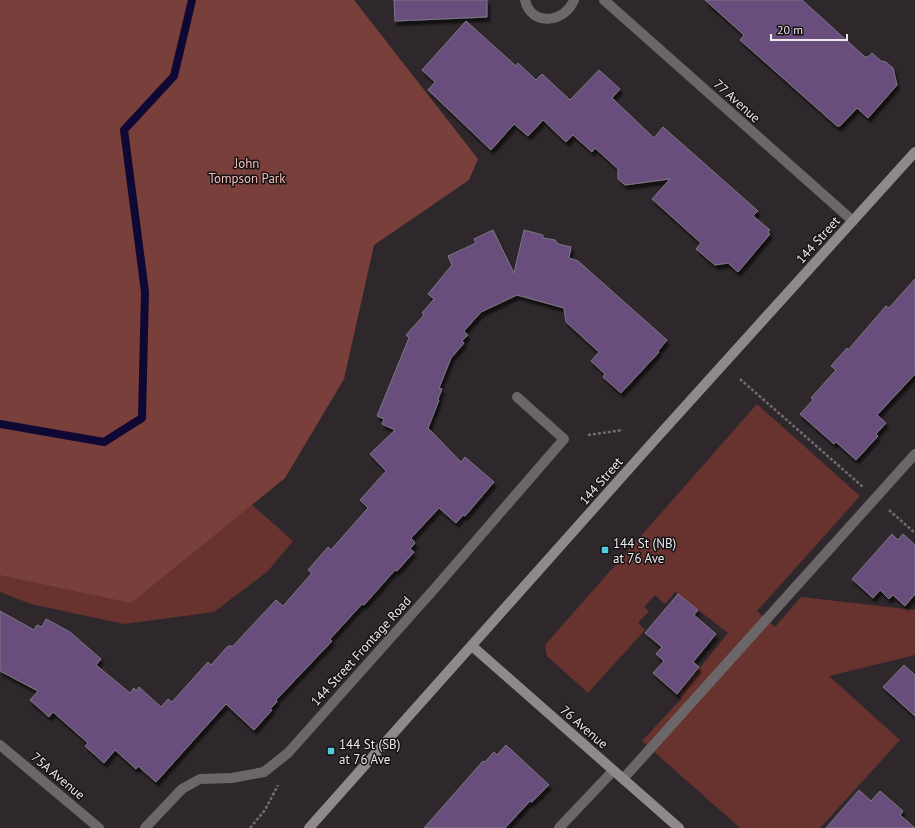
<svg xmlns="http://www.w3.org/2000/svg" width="915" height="828" viewBox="0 0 915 828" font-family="'PT Sans',sans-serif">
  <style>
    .green { fill: #68332f }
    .forest { fill: #793f3a }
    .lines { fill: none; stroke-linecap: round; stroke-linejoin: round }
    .stream { stroke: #100834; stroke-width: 8 }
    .building { fill: #674d7d; stroke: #7d7981; filter: url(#shadow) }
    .path { stroke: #716b6f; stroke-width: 2.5; stroke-dasharray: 3 2; stroke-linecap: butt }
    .lane { stroke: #6b6768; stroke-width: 10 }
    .street { stroke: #6b6768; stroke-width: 10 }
    .secondary { stroke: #90898b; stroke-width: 10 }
    .poi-dot { fill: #52cbd9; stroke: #141214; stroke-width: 1.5 }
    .labels { text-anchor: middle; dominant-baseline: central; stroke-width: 3; stroke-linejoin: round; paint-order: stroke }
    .street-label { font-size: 13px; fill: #ede9ec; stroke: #141214 }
    .park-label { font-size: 13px; fill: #f7bdb7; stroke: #141214 }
    .poi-label { font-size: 13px; fill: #ede9ec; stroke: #141214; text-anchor: start }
  </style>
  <defs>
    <filter id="shadow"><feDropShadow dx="2.5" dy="4.5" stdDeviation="1" flood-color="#0009"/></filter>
  </defs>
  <rect width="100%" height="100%" fill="#2e282c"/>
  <g class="green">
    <polygon points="0,282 293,541 268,571 214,612 124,624 31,604 0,592"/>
    <polygon points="757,404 860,496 757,611 775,627 801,597 915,610 915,655 829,676 900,740 820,828 740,828 642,741 682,698 678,695 728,633 675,592 665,604 655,595 644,607 649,611 638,623 645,630 588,693 547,656 545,645"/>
  </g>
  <polygon class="forest" points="0,0 354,0 478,159 469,180 374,245 344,379 285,478 131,603 0,575"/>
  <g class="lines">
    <polyline class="stream" points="0,424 104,442 142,418 145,292 124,130 174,76 192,0"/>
  </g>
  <g class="building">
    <polygon points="394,0 487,0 487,17 395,21"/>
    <polygon points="705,0 802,0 865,57 868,57 872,53 881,61 886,62 893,68 897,85 868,118 857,108 840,126 837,126 740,40 744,35"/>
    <polygon points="466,21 516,66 518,63 536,80 542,74 570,100 599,70 620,89 612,98 654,138 663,127 758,211 753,216 770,230 768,232 770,234 738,272 728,263 715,265 696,249 701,243 652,199 670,179 625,185 618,179 618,169 595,148 592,152 573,135 566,142 543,120 528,136 514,124 491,150 428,90 435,82 422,70"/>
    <polygon points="493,230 514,273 524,230 543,235 543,238 555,240 558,244 571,247 569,258 578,261 667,340 658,351 659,352 621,393 603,377 605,374 591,361 599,352 566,322 564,308 517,295 481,312 464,331 468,335 462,341 464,343 451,358 439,388 442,389 438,399 439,400 428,428 461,462 465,457 494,482 465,516 463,515 456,523 439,508 411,538 415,543 410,549 414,552 397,571 395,570 364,605 362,604 330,639 332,641 276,700 277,702 270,709 272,710 254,730 226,704 156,782 138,766 136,769 115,750 104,763 85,746 88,743 53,712 49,717 30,700 38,691 0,671 0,611 34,630 37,625 42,627 46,619 70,632 101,659 96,665 130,693 134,688 136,691 139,687 161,707 168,699 172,702 208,662 211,665 228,646 233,646 276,600 283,606 312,573 308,570 328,547 331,550 368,508 360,500 386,471 370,454 395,430 382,424 384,419 377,416 409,338 406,335 424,315 422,313 434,299 428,294 452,265 448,256 476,243 474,239"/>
    <polygon points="915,279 915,374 877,415 886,423 876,434 878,436 856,460 836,442 834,444 800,414 813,400 811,398 836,370 831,366 847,348 848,350 886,306 889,308"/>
    <polygon points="892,534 898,540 903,534 915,545 915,594 905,606 893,595 889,599 880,590 873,598 852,579"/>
    <polygon points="678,594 698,610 694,615 716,634 693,662 699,667 677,694 653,673 664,661 656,654 662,647 645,633"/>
    <polygon points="904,665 915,675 915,716 883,687"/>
    <polygon points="506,745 549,785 532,802 530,801 505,828 424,828 483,761 485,762 494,752 497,755"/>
    <polygon points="859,790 871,801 880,791 903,811 900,815 915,828 826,828"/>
  </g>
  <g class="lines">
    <g class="path">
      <polyline points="740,379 863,487"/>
      <polyline points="588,435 623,430"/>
      <polyline points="889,510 915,533"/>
      <polyline points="250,828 265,810 278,785"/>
    </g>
    <g class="lane">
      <polyline points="623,779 915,454"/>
      <polyline points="559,828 613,771"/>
    </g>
    <g class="street">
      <path d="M525,0C531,27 565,23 574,0"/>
      <polyline points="604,0 853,221"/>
      <polyline points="0,745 99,828"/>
      <polyline points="145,828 182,789 200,779 232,778 264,772 288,753 436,587 564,439 517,397"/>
    </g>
    <g class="secondary">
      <polyline points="472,646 679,828"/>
      <polyline points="309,828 652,443 915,152"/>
    </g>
  </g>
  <g class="poi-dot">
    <rect x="601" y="546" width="8" height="8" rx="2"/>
    <rect x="327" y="747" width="8" height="8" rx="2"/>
  </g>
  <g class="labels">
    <g class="street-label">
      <text transform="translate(737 101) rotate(42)">77 Avenue</text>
      <text transform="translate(818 240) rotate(-48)">144 Street</text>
      <text transform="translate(601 481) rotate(-49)">144 Street</text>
      <text transform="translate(361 651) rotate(-48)">144 Street Frontage Road</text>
      <text transform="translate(584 727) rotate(41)">76 Avenue</text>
      <text transform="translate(58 776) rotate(40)">75A Avenue</text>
    </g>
    <g class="park-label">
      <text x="247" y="163">John<tspan x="247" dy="15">Tompson Park</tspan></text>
    </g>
    <g class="poi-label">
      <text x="613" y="543">144 St (NB)<tspan x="613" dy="15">at 76 Ave</tspan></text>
      <text x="339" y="744">144 St (SB)<tspan x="339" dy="15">at 76 Ave</tspan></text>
    </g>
  </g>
  <path d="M771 34v6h76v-6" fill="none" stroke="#ede9ec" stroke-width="2"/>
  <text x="777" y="34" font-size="12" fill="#ede9ec" stroke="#141214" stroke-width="3" paint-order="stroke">20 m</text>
</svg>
